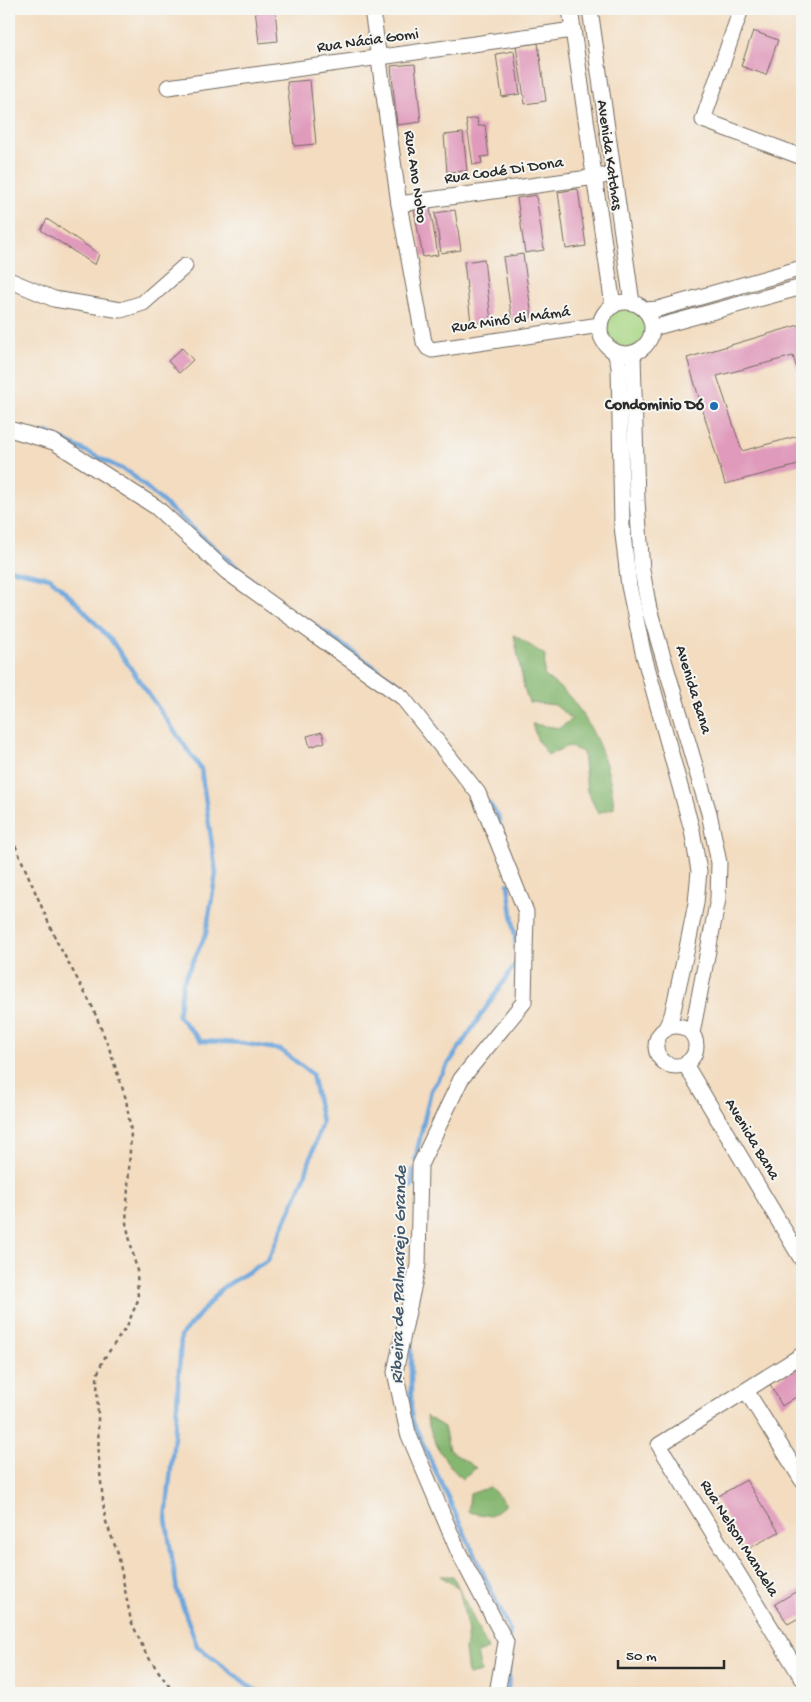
<svg xmlns="http://www.w3.org/2000/svg" width="811" height="1702" viewBox="0 0 811 1702" font-family="'Gochi Hand',sans-serif">
  <style>
    .green { fill: #a8d683; stroke: #6a8057 }
    .forest { fill: #86b771; stroke: #58714e }
    .lines { fill: none; stroke-linecap: round; stroke-linejoin: round }
    .stream { stroke: #6ca6dc; stroke-width: 4.5 }
    .building { fill: #e09abb }
    .street-casing { stroke: #71695f; stroke-width: 17 }
    .path { stroke: #71695f; stroke-width: 2.5; stroke-dasharray: 4 4; stroke-linecap: butt }
    .street { stroke: #fff; stroke-width: 15 }
    .poi-dot { fill: #1f6fb2; stroke: #f6f6f2; stroke-width: 2 }
    .labels { text-anchor: middle; dominant-baseline: central; stroke-width: 4; stroke-linejoin: round; paint-order: stroke }
    .street-label { font-size: 16px; fill: #2b2b2b; stroke: #f6f6f2 }
    .poi-label { font-size: 16px; font-weight: bold; fill: #2b2b2b; stroke: #f6f6f2; text-anchor: end }
    .water-label { font-size: 18px; font-style: italic; fill: #425669; stroke: #f6f6f2 }
  </style>
  <rect width="100%" height="100%" fill="#f6f6f2"/>
  <filter id="ink" filterUnits="userSpaceOnUse"><feTurbulence type="fractalNoise" baseFrequency=".02" numOctaves="2"/><feDisplacementMap in="SourceGraphic" scale="10" xChannelSelector="R" yChannelSelector="G"/><feConvolveMatrix kernelMatrix="1 2 1 2 8 2 1 2 1" color-interpolation-filters="sRGB"/></filter>
  <filter id="wash" filterUnits="userSpaceOnUse"><feTurbulence type="fractalNoise" baseFrequency=".0096" numOctaves="4" result="noise"/><feDisplacementMap in="SourceGraphic" scale="20" xChannelSelector="R" yChannelSelector="G"/><feGaussianBlur stdDeviation="1.12" result="paint"/><feColorMatrix in="noise" values="0 0 0 0 0 0 0 0 0 0 0 0 0 0 0 0 0 1.4 0 .05"/><feComposite in="paint" operator="in"/></filter>
  <g filter="url(#wash)">
    <rect width="100%" height="100%" fill="#f3dcbf"/>
    <circle class="green" cx="626" cy="328" r="20"/>
    <g class="forest">
      <path d="M514,635L545,655L544,675C553,683 566,691 573,701C597,732 611,769 614,808L598,813L587,791L583,752L568,746L548,755L538,741L532,724L560,728L572,719L555,705L529,702L524,688Z"/>
      <path d="M426,1416L444,1427L449,1450L476,1468L462,1479C443,1460 433,1442 426,1416Z"/>
      <polygon points="490,1487 506,1504 491,1516 468,1512 470,1494"/>
      <path d="M440,1576H453C465,1600 476,1625 488,1649L477,1653L481,1672L468,1675L465,1649L468,1631L459,1588Z"/>
    </g>
    <g class="lines">
      <g class="stream">
        <polyline points="47,432 130,473 255,583"/>
        <polyline points="9,569 50,578 77,603 111,640 201,769 216,873 206,934 183,982 178,1016 201,1041 242,1043 281,1050 312,1074 322,1122 304,1179 268,1260 222,1288 181,1336 177,1406 166,1519 177,1590 197,1646 252,1688 263,1693"/>
        <polyline points="310,622 406,689 421,709"/>
        <polyline points="489,803 498,816 501,832"/>
        <polyline points="415,1160 431,1090 518,960 508,884"/>
        <polyline points="412,1187 413,1170"/>
        <polyline points="411,1327 411,1418 510,1631 509,1638"/>
        <polyline points="508,1693 509,1665"/>
      </g>
    </g>
    <g id="blocks">
      <g class="building">
        <polygon points="255,9 275,9 278,41 259,43"/>
        <polygon points="753,31 778,40 766,75 741,66"/>
        <polygon points="538,43 546,101 525,104 516,46"/>
        <polygon points="514,51 520,94 502,97 496,54"/>
        <polygon points="415,64 421,122 397,125 391,66"/>
        <polygon points="310,80 316,144 294,146 287,82"/>
        <polygon points="477,118 478,126 485,125 489,156 481,157 482,163 473,165 466,120"/>
        <polygon points="463,133 467,171 447,172 444,135"/>
        <polygon points="578,189 586,246 566,249 558,192"/>
        <polygon points="536,195 544,250 525,253 517,198"/>
        <polygon points="430,208 438,255 423,257 414,210"/>
        <polygon points="455,210 461,250 441,253 435,213"/>
        <polygon points="47,219 99,254 95,265 41,230"/>
        <polygon points="523,254 532,317 512,320 503,257"/>
        <polygon points="484,259 491,321 471,323 464,262"/>
        <polygon points="802,324 802,386 793,356 717,376 742,451 802,435 802,464 725,484 687,358"/>
        <polygon points="182,348 193,360 179,373 168,361"/>
        <polygon points="322,732 325,742 310,747 307,736"/>
        <polygon points="800,1366 802,1370 802,1393 782,1406 770,1384"/>
        <polygon points="746,1480 779,1532 746,1550 715,1498"/>
        <polygon points="802,1588 802,1616 788,1624 775,1604"/>
      </g>
    </g>
  </g>
  <g filter="url(#ink)">
    <use href="#blocks" fill-opacity="0" stroke="#71695f" stroke-width="1"/>
    <g class="lines">
      <defs>
        <g id="street">
          <polyline points="372,9 399,204 424,342 428,348 432,350 600,325"/>
          <polyline points="570,9 613,306"/>
          <polyline points="590,9 632,303"/>
          <polyline points="741,9 703,120 802,157"/>
          <polyline points="168,87 573,30"/>
          <polyline points="399,204 603,176"/>
          <polyline points="9,280 54,299 121,310 143,303 185,266"/>
          <circle cx="626" cy="328" r="26"/>
          <polyline points="645,310 658,309 802,268"/>
          <polyline points="653,328 802,287"/>
          <polyline points="615,352 619,366 622,526 629,586 643,652 692,830 699,871 696,903 687,948 672,1015 665,1030"/>
          <polyline points="633,354 637,501 642,570 649,609 709,813 719,863 718,899 692,1033"/>
          <polyline points="9,429 54,442 156,507 227,572 402,697 478,793 526,912 524,1002 461,1079 420,1165 418,1265 395,1372 408,1433 459,1553 506,1642 497,1693"/>
          <circle cx="676" cy="1046" r="20"/>
          <polyline points="685,1064 802,1260"/>
          <polyline points="802,1355 659,1445 802,1678"/>
          <polyline points="747,1392 802,1480"/>
        </g>
      </defs>
      <use href="#street" class="street-casing"/>
      <polyline class="path" points="9,831 56,940 92,1006 109,1048 126,1099 131,1132 126,1223 137,1271 138,1300 127,1326 103,1360 97,1375 99,1464 105,1519 118,1554 131,1621 146,1654 174,1693"/>
      <use href="#street" class="street"/>
    </g>
  </g>
  <circle class="poi-dot" cx="714" cy="406" r="5"/>
  <g class="labels">
    <g class="street-label">
      <text transform="translate(368 42) rotate(-8)">Rua Nácia Gomi</text>
      <text transform="translate(608 155) rotate(82)">Avenida Katchas</text>
      <text transform="translate(504 172) rotate(-8)">Rua Codé Di Dona</text>
      <text transform="translate(414 177) rotate(82)">Rua Ano Nobo</text>
      <text transform="translate(511 321) rotate(-8)">Rua Minó di Mámá</text>
      <text transform="translate(692 690) rotate(73)">Avenida Bana</text>
      <text transform="translate(751 1140) rotate(59)">Avenida Bana</text>
      <text transform="translate(738 1539) rotate(58)">Rua Nelson Mandela</text>
    </g>
    <g class="poi-label">
      <text x="704" y="406">Condominio Dó</text>
    </g>
    <g class="water-label">
      <text transform="translate(400 1275) rotate(-89)">Ribeira de Palmarejo Grande</text>
    </g>
  </g>
  <rect width="811" height="1702" fill="none" stroke="#f6f6f2" stroke-width="30"/>
  <path d="M618 1660v8h106v-8" fill="none" stroke="#2b2b2b" stroke-width="2.5"/>
  <text x="626" y="1660" font-size="15" fill="#2b2b2b" stroke="#f6f6f2" stroke-width="4" paint-order="stroke">50 m</text>
</svg>
